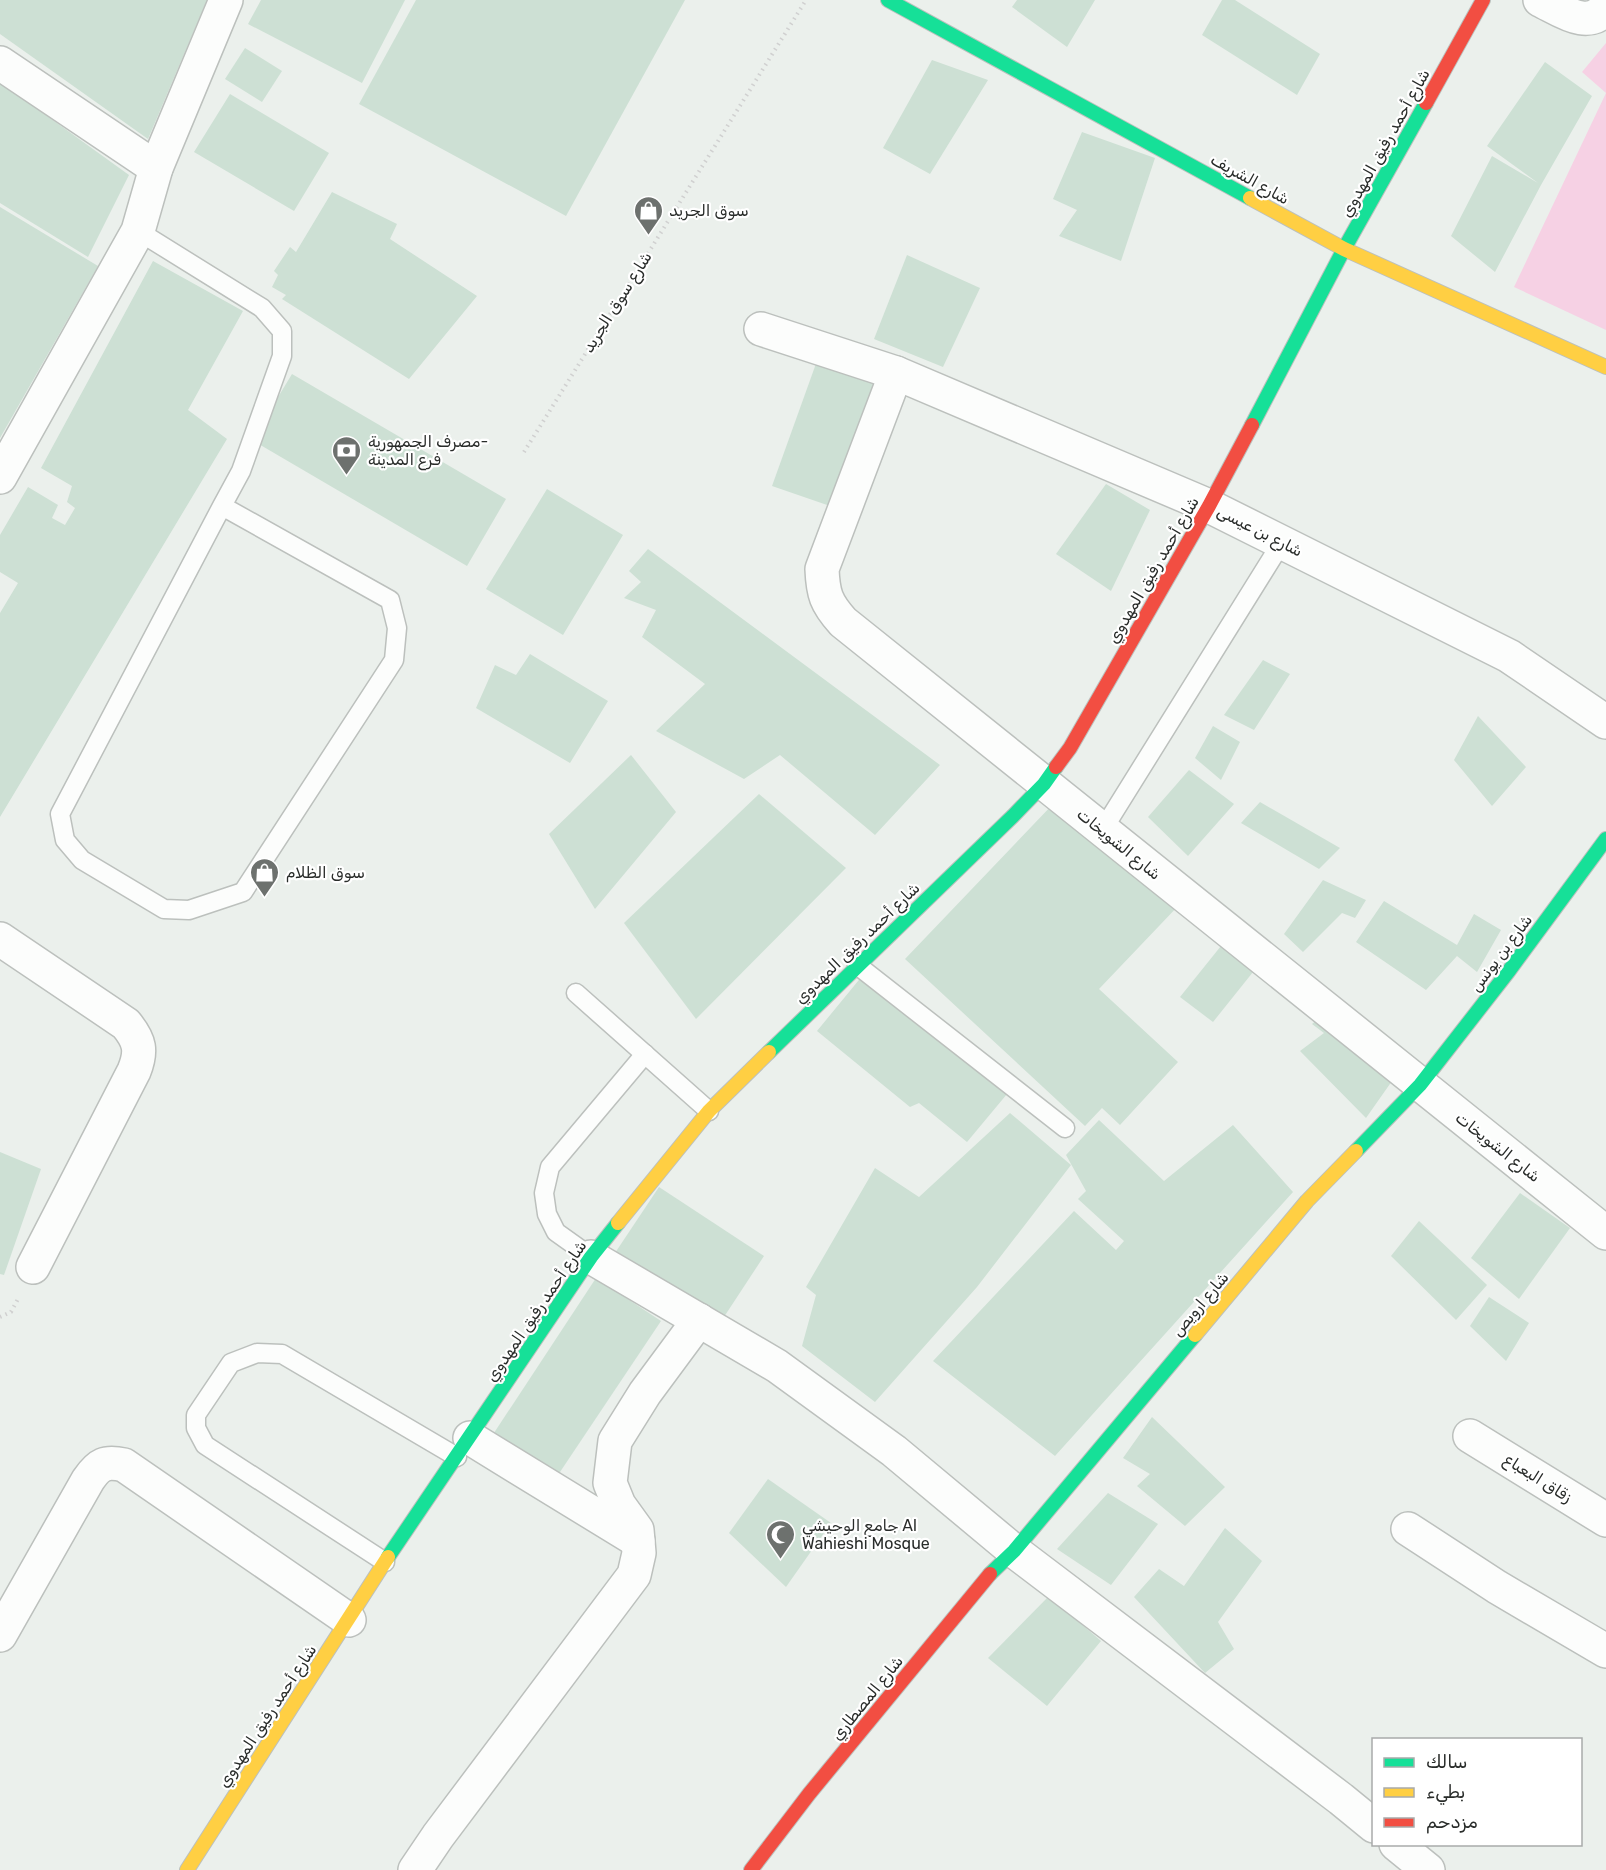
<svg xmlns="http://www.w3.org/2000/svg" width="1606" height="1870" viewBox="0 0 1606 1870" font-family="Rubik,'Noto Naskh Arabic',sans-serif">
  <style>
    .green { fill: #f6d1e4 }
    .building { fill: #cde0d4 }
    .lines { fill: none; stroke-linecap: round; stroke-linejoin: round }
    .lane-casing { stroke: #bcc0bd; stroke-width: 21 }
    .street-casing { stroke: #bcc0bd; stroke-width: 36 }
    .fast-casing { stroke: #bcc0bd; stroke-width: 16 }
    .slow-casing { stroke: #bcc0bd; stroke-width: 16 }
    .jam-casing { stroke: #bcc0bd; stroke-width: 16 }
    .path { stroke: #d0d0d0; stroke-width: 4; stroke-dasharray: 1.5 4.5; stroke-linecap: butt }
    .lane { stroke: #fcfdfc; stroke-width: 18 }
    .street { stroke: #fcfdfc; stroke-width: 33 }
    .fast { stroke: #16e098; stroke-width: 14 }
    .slow { stroke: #ffcf43; stroke-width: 14 }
    .jam { stroke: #f24e42; stroke-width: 14 }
    .labels { text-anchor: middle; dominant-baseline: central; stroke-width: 4.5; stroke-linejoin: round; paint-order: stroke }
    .street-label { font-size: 16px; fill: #292c2a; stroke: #fff }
    .poi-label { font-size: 16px; fill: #292c2a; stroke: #fff; text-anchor: start }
  </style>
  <rect width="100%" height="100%" fill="#ebf0ec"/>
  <polygon class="green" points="1606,43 1606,330 1514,287 1606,93 1582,72"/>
  <g class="building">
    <polygon points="0,0 207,0 148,139 0,34"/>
    <polygon points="261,0 405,0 362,83 248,24"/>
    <polygon points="416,0 685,0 566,216 359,104"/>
    <polygon points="1017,0 1095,0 1067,47 1012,7"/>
    <polygon points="1222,0 1235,0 1320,54 1297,95 1202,35"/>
    <polygon points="245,48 282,71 262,102 225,79"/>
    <polygon points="932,60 988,80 930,174 883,148"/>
    <polygon points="1545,62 1592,96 1541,185 1495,272 1451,236 1492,156 1538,183 1487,146"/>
    <polygon points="0,82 129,175 88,257 0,203"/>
    <polygon points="230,94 329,153 294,211 194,152"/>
    <polygon points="1082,132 1155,158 1121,261 1059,236 1077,210 1053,199"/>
    <polygon points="332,192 397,224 390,239 477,296 409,379 282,299 286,295 272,287 278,275 274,271 290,247 296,252"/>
    <polygon points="0,207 98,266 0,438"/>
    <polygon points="907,255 980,288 943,367 874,339"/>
    <polygon points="153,261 243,311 188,410 227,439 0,817 0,613 18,583 0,572 0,535 28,487 58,505 52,518 65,525 75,508 67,502 72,486 41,468"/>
    <polygon points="818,358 876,378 830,506 772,486"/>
    <polygon points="292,374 506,499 467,566 252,440"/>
    <polygon points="1106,484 1150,510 1111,591 1056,554"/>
    <polygon points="547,489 623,535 563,635 486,589"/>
    <polygon points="648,549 940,765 875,835 780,755 744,779 656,731 705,684 642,637 656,610 624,598 641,582 629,571"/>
    <polygon points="530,654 608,701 570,763 476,708 495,665 516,675"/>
    <polygon points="1263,660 1290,674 1254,730 1224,715"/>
    <polygon points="1478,716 1526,767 1492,806 1454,760"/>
    <polygon points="1213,726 1240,742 1221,780 1195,758"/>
    <polygon points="631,755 676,812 595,909 549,834"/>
    <polygon points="1189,770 1234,804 1188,856 1148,817"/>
    <polygon points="759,794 846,868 696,1019 624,923"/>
    <polygon points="1260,802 1340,848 1319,869 1241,823"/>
    <polygon points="1054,803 1180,904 1099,989 1178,1062 1120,1125 1102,1108 1085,1126 905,959"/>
    <polygon points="1323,880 1366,900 1355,918 1342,913 1303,952 1284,934"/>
    <polygon points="1384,901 1457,945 1474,914 1501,930 1477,972 1457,956 1426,990 1356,942"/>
    <polygon points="1229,936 1261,962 1213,1022 1180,997"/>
    <polygon points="863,975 1007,1094 967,1142 919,1103 910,1107 817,1031"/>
    <polygon points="1323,1015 1392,1081 1366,1118 1300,1051 1324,1033 1312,1024"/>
    <polygon points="1010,1113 1071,1165 977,1287 875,1402 802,1346 816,1295 806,1287 875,1168 919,1197"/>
    <polygon points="1099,1120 1164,1181 1233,1125 1293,1192 1055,1456 933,1361 1074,1211 1116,1250 1124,1241 1078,1199 1086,1191 1066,1155"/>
    <polygon points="0,1152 41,1169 4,1275 0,1274"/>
    <polygon points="659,1187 764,1256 720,1323 615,1253"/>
    <polygon points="1520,1193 1570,1228 1519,1299 1471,1258"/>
    <polygon points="1419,1221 1487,1285 1456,1320 1391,1256"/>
    <polygon points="596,1278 661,1321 554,1481 490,1439"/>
    <polygon points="1489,1297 1529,1323 1506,1361 1470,1326"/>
    <polygon points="1152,1417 1225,1487 1185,1526 1137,1486 1150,1474 1123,1458"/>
    <polygon points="768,1479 831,1523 786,1587 729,1533"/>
    <polygon points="1108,1493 1158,1524 1111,1585 1057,1549"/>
    <polygon points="1225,1528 1262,1561 1218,1622 1234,1649 1205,1673 1134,1597 1159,1569 1184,1586"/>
    <polygon points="1049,1596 1101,1641 1047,1706 988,1658"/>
  </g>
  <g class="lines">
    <defs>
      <g id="lane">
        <polyline points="138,231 262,308 282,331 282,356 241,471 222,506 60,814 65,840 82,860 164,909 189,910 243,892 394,660 397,628 390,600 222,506"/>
        <polyline points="1102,831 1282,542"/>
        <polyline points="857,965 1065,1128"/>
        <polyline points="576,993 709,1111"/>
        <polyline points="591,1257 556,1232 547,1214 544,1193 550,1167 645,1054"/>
        <polyline points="385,1562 205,1445 196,1428 196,1415 231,1363 257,1353 282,1354 457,1457"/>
      </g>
      <g id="street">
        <path d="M1540,0C1561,10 1590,32 1606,6"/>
        <polyline points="0,63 156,168"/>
        <polyline points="761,329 896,373 1209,506 1509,656 1606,722"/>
        <path d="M896,373L822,569C823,594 826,603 843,622L1606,1233"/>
        <polyline points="0,477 138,231 156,168 226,0"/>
        <path d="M0,939L126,1024C140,1041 142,1051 134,1071L33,1267"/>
        <polyline points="591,1257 777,1366 894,1451 1014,1551 1341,1799 1374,1826"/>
        <polyline points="1470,1436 1606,1520"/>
        <polyline points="470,1438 638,1541"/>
        <polyline points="1408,1529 1497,1587 1606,1651"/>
        <path d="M0,1635L88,1480C99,1464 105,1461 124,1465L349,1620"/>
        <polyline points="1396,1844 1428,1870"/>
        <polyline points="415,1870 438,1836 634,1575 639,1553 637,1530 619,1505 610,1483 615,1441 645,1393 699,1320"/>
      </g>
      <g id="fast">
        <polyline points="888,0 1250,198"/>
        <polyline points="1252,425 1344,249 1426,103"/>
        <polyline points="769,1052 1013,816 1044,784 1056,767"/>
        <polyline points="1356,1151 1420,1085 1508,972 1606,839"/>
        <polyline points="388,1557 591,1257 618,1223"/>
        <polyline points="990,1574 1014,1551 1195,1335"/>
      </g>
      <g id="slow">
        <polyline points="1250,198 1344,249 1606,367"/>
        <polyline points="618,1223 709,1111 769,1052"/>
        <polyline points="1195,1335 1307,1201 1356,1151"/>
        <polyline points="187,1870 388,1557"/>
      </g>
      <g id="jam">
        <polyline points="1426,103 1483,0"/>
        <polyline points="1056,767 1070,748 1209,506 1252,425"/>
        <polyline points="751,1870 809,1794 990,1574"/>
      </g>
    </defs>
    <use href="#lane" class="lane-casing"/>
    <use href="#street" class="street-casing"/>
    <use href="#fast" class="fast-casing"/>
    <use href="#slow" class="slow-casing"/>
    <use href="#jam" class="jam-casing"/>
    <g class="path">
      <polyline points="524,452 806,0"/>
      <polyline points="0,1317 11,1312 19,1297"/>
    </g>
    <use href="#lane" class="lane"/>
    <use href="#street" class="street"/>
    <use href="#fast" class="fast"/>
    <use href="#slow" class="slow"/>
    <use href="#jam" class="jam"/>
  </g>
  <defs>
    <symbol id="shop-pin" viewBox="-11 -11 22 30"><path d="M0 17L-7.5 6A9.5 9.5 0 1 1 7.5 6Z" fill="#6d716e" stroke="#fff"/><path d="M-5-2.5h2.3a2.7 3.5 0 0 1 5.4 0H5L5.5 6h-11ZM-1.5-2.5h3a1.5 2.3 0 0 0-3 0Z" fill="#fff"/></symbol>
    <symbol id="bank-pin" viewBox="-11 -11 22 30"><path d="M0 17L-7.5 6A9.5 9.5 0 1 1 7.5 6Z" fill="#6d716e" stroke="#fff"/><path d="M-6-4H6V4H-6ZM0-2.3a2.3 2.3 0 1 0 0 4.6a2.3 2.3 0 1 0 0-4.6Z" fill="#fff"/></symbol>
    <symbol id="mosque-pin" viewBox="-11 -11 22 30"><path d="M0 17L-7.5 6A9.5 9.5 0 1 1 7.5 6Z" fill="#6d716e" stroke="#fff"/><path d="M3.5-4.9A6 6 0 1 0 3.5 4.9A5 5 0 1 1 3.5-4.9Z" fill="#fff"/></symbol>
  </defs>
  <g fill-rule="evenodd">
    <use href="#shop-pin" x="632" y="194" width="33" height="45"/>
    <use href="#bank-pin" x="330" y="434" width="33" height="45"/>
    <use href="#shop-pin" x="248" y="856" width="33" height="45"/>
    <use href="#mosque-pin" x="764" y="1518" width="33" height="45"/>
  </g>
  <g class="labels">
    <g class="street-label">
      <text transform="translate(1385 143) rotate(-61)">شارع أحمد رفيق المهدوي</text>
      <text transform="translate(1250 179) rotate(29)">شارع الشريف</text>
      <text transform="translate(617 302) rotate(-58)">شارع سوق الجريد</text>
      <text transform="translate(1260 531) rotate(27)">شارع بن عيسى</text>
      <text transform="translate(1153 570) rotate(-60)">شارع أحمد رفيق المهدوي</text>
      <text transform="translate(1119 844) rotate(39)">شارع الشويخات</text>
      <text transform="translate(857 943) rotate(-44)">شارع أحمد رفيق المهدوي</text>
      <text transform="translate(1501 953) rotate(-53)">شارع بن يونس</text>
      <text transform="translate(1498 1147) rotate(38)">شارع الشويخات</text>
      <text transform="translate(1200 1304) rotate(-50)">شارع ارويص</text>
      <text transform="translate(536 1311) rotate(-56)">شارع أحمد رفيق المهدوي</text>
      <text transform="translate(1538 1478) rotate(32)">زقاق البعباع</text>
      <text transform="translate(867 1698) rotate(-51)">شارع المصطاري</text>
      <text transform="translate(267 1716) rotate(-57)">شارع أحمد رفيق المهدوي</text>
    </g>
    <g class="poi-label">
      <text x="669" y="210">سوق الجريد</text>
      <text x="368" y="441">مصرف الجمهورية-<tspan x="368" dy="18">فرع المدينة</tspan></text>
      <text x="286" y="872">سوق الظلام</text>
      <text x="802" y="1525">جامع الوحيشي Al<tspan x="802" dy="18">Wahieshi Mosque</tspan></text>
    </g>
  </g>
  <rect x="1372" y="1738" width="210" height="108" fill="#ffffff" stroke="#a9abaa" stroke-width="1.5"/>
  <rect x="1384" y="1758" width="30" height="9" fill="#16e098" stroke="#a9abaa" stroke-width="1.5"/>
  <text x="1426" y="1768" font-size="18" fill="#292c2a">سالك</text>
  <rect x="1384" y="1788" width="30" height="9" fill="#ffcf43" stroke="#a9abaa" stroke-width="1.5"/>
  <text x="1426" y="1798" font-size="18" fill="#292c2a">بطيء</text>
  <rect x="1384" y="1818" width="30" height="9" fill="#f24e42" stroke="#a9abaa" stroke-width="1.5"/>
  <text x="1426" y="1828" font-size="18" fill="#292c2a">مزدحم</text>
</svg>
